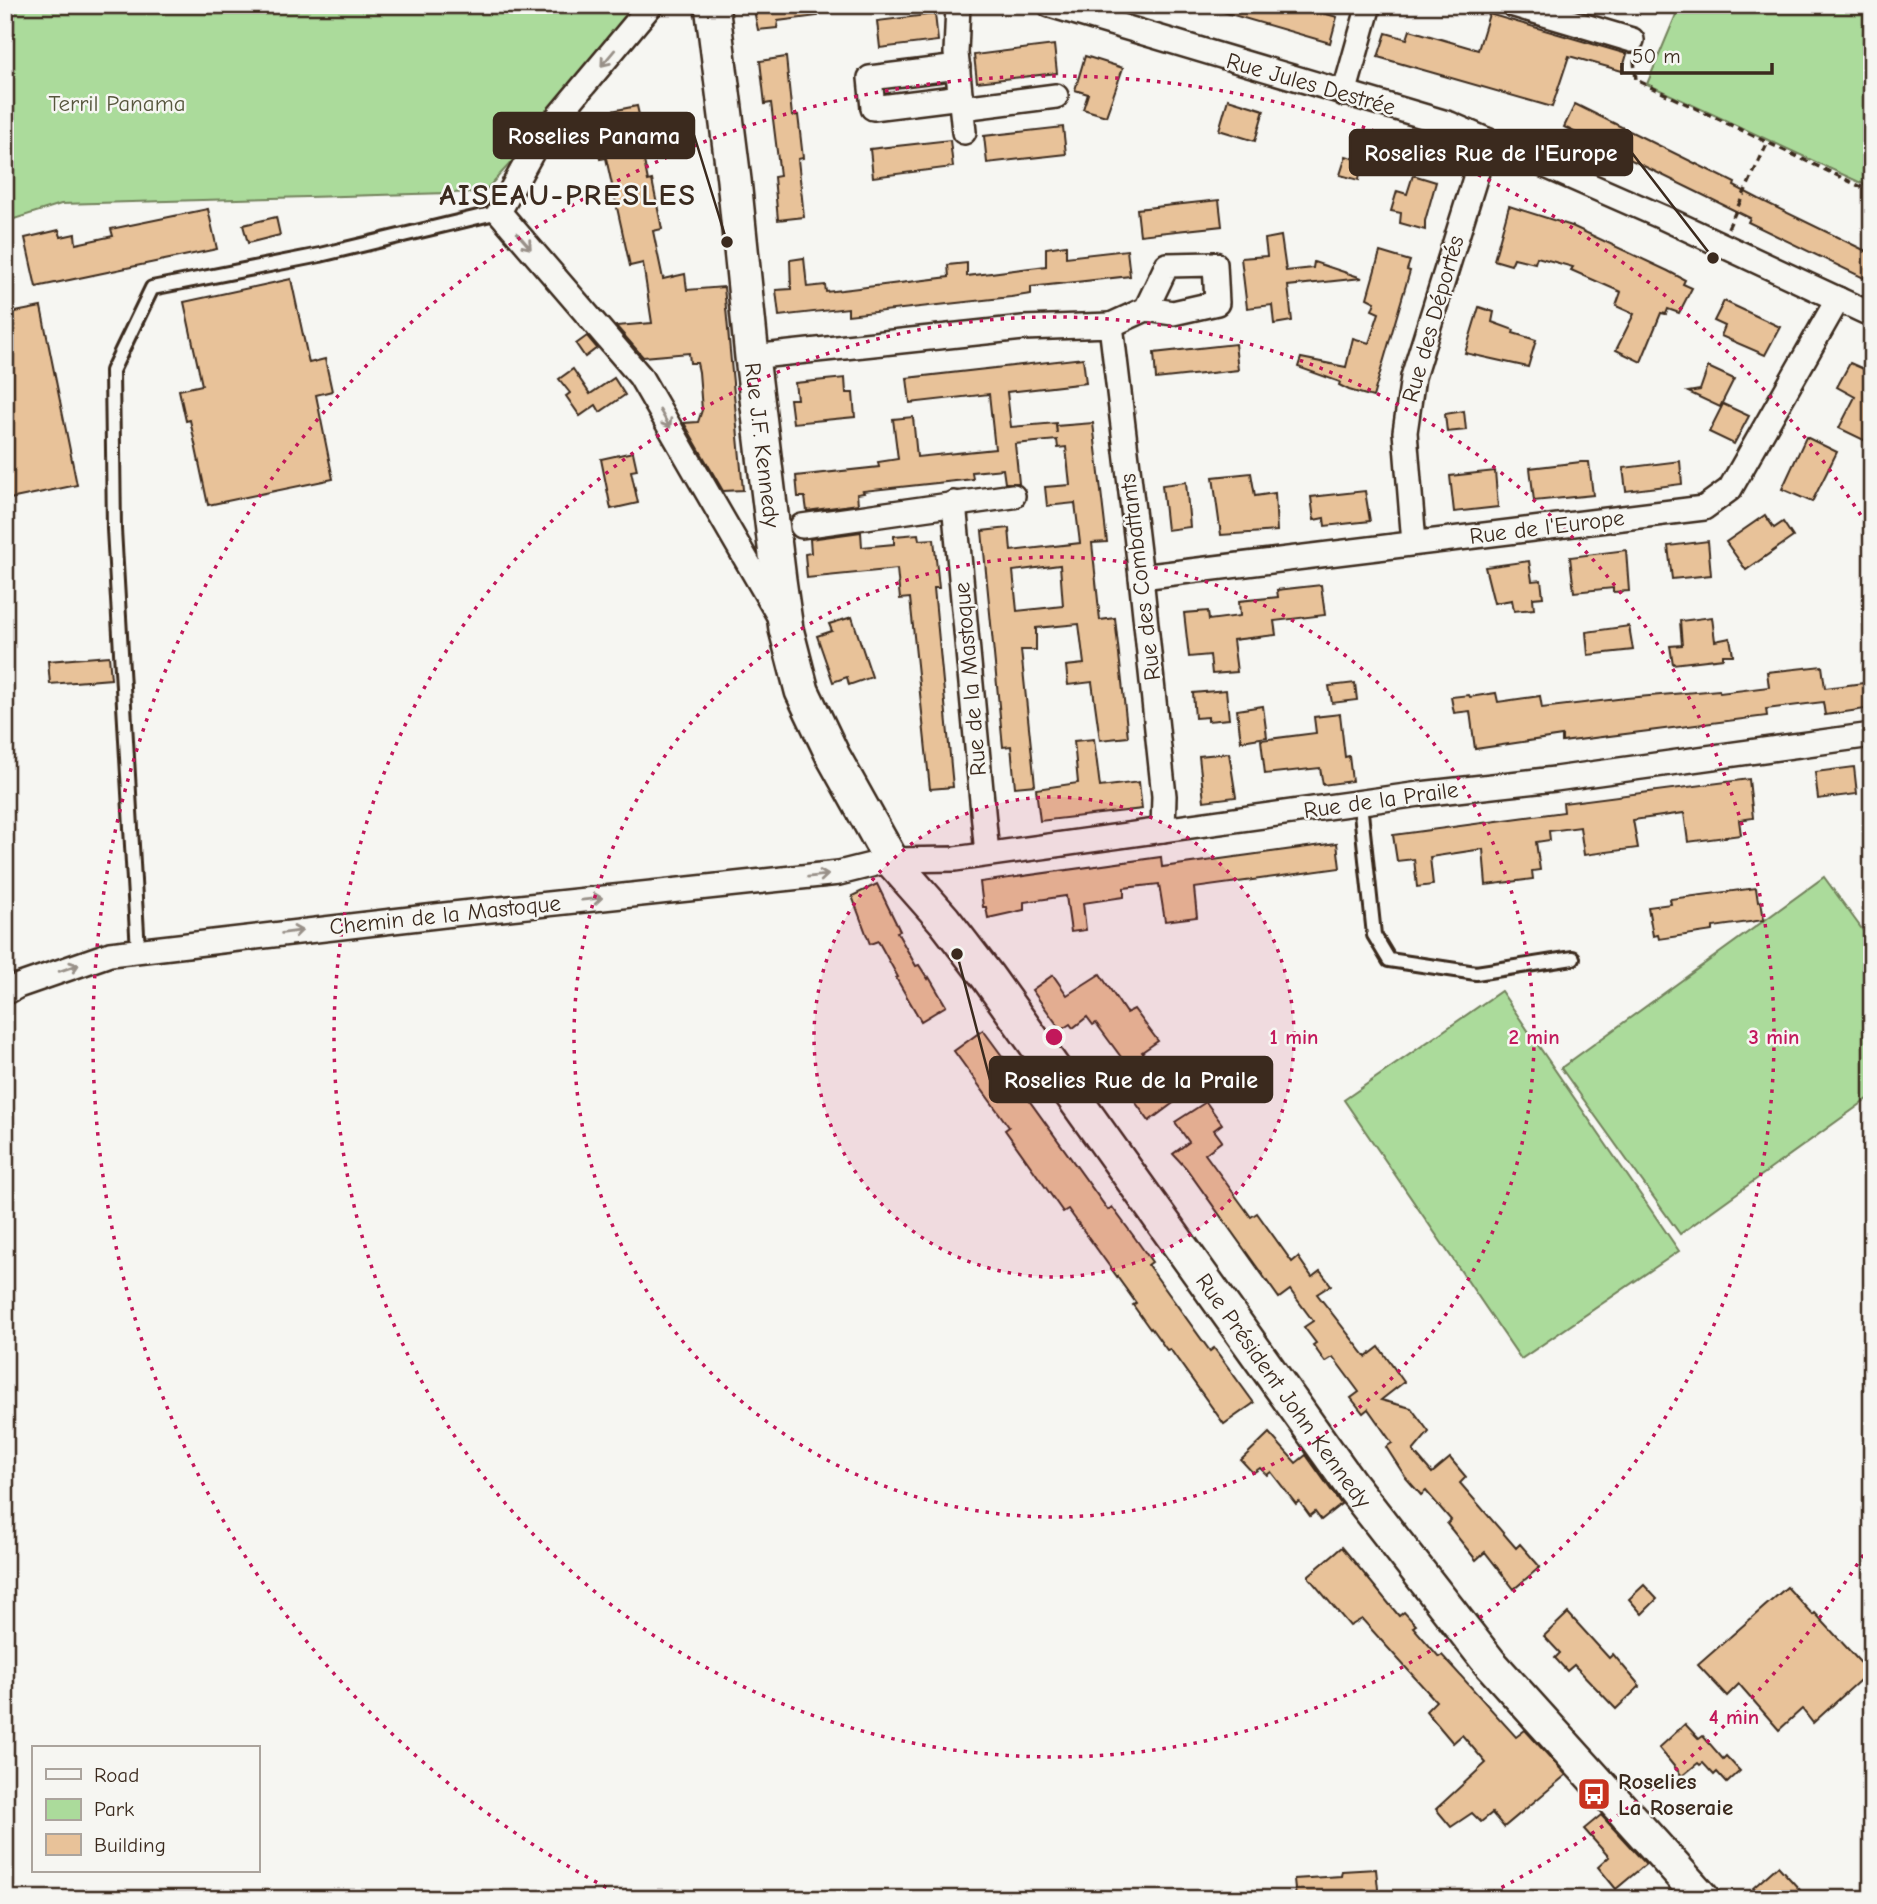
<svg xmlns="http://www.w3.org/2000/svg" width="1877" height="1904" viewBox="0 0 1877 1904" font-family="'Comic Neue',sans-serif">
  <style>
    .green { fill: #abdb9b; stroke: #73825c; stroke-width: 2 }
    .building { fill: #e8c299; stroke: #3b2a1e; stroke-width: 2; fill-rule: evenodd }
    .lines { fill: none; stroke-linecap: round; stroke-linejoin: round }
    .lane-casing { stroke: #3b2a1e; stroke-width: 18 }
    .street-casing { stroke: #3b2a1e; stroke-width: 28 }
    .secondary-casing { stroke: #3b2a1e; stroke-width: 38 }
    .path { stroke: #3b2a1e; stroke-width: 3.5; stroke-dasharray: 7 5; stroke-linecap: butt }
    .lane { stroke: #f6f6f2; stroke-width: 12 }
    .street { stroke: #f6f6f2; stroke-width: 23 }
    .secondary { stroke: #f6f6f2; stroke-width: 33 }
    .oneway { stroke: #989088 }
    .ring { fill: none; stroke: #c2185b; stroke-width: 3.5; stroke-dasharray: 3.5 7 }
    .labels { text-anchor: middle; dominant-baseline: central; stroke-width: 5; stroke-linejoin: round; paint-order: stroke }
    .street-label { font-size: 23px; fill: #3b2a1e; stroke: #f6f6f2 }
    .park-label { font-size: 23px; fill: #57563d; stroke: #f6f6f2 }
    .poi-label { font-size: 23px; font-weight: bold; fill: #3b2a1e; stroke: #f6f6f2; text-anchor: start }
    .district-label { font-size: 30px; font-weight: bold; letter-spacing: 2px; fill: #3b2a1e; stroke: #f6f6f2 }
    .centre { fill: #c2185b; stroke: #f6f6f2; stroke-width: 3.5 }
    .ring-label { font-size: 21px; text-anchor: middle; font-weight: bold; fill: #c2185b; stroke: #f6f6f2; stroke-width: 5; stroke-linejoin: round; paint-order: stroke }
    .leader { fill: none; stroke: #3b2a1e; stroke-width: 2.5 }
    .callout-dot { fill: #3b2a1e; stroke: #f6f6f2; stroke-width: 2.5 }
    .callout { fill: #3b2a1e; stroke: #3b2a1e; stroke-width: 2.5 }
    .callout-label { font-size: 24px; text-anchor: middle; font-weight: bold; fill: #fff }
  </style>
  <rect width="100%" height="100%" fill="#f6f6f2"/>
  <filter id="ink" filterUnits="userSpaceOnUse"><feTurbulence type="fractalNoise" baseFrequency=".0143" numOctaves="2"/><feDisplacementMap in="SourceGraphic" scale="14" xChannelSelector="R" yChannelSelector="G"/><feConvolveMatrix kernelMatrix="1 2 1 2 8 2 1 2 1" color-interpolation-filters="sRGB"/></filter>
  <g filter="url(#ink)">
    <g class="green">
      <polygon points="5,5 655,5 484,192 61,204 5,222"/>
      <polygon points="1680,5 1872,5 1872,188 1647,84"/>
      <polygon points="1824,877 1872,943 1872,1096 1680,1234 1561,1068"/>
      <polygon points="1501,991 1679,1251 1521,1359 1344,1100"/>
    </g>
    <g class="building">
      <polygon points="753,5 817,5 818,16 778,21 777,28 758,30"/>
      <polygon points="1216,5 1295,5 1337,17 1330,43 1216,10"/>
      <polygon points="935,14 938,41 880,48 877,21"/>
      <polygon points="1489,14 1627,54 1622,71 1569,56 1552,107 1378,57 1386,33 1407,39 1410,30 1478,50"/>
      <polygon points="1054,45 1057,73 977,82 974,55"/>
      <polygon points="1085,56 1123,68 1106,116 1083,109 1088,94 1075,90"/>
      <polygon points="786,57 792,116 798,115 803,158 798,159 804,217 778,220 774,177 780,176 771,103 765,104 760,61"/>
      <polygon points="1228,99 1264,110 1255,141 1219,130"/>
      <polygon points="1575,104 1735,183 1734,186 1759,199 1872,254 1872,282 1748,222 1750,218 1564,127"/>
      <polygon points="637,106 647,150 642,151 648,181 652,180 662,229 653,231 663,279 685,274 687,290 724,287 743,490 723,491 684,423 698,422 702,410 699,372 697,363 690,363 689,353 643,357 616,326 652,323 643,263 630,266 606,158 600,159 591,115"/>
      <polygon points="1063,127 1066,154 987,163 984,136"/>
      <polygon points="950,140 953,167 873,177 870,149"/>
      <polygon points="1346,156 1362,161 1359,180 1340,175"/>
      <polygon points="1413,175 1436,182 1425,221 1425,230 1400,223 1401,213 1391,211 1397,191 1407,194"/>
      <polygon points="1219,200 1222,226 1140,235 1137,209"/>
      <polygon points="1509,206 1572,226 1668,271 1685,280 1683,284 1692,288 1679,313 1668,309 1666,314 1661,313 1641,362 1616,350 1634,314 1616,306 1621,292 1571,270 1573,267 1537,257 1535,263 1514,258 1511,265 1494,260"/>
      <polygon points="208,209 217,249 36,287 25,238 59,230 61,237 75,234 76,244 113,236 111,229"/>
      <polygon points="276,217 280,235 248,243 243,225"/>
      <polygon points="1281,236 1286,271 1313,268 1314,262 1362,278 1288,286 1292,321 1274,324 1272,305 1247,308 1241,258 1267,256 1265,239"/>
      <polygon points="1066,245 1066,257 1127,250 1130,276 1031,287 1031,294 1011,297 848,315 848,308 779,316 776,290 791,289 790,260 804,258 807,287 825,285 826,292 949,277 948,265 967,263 967,276 1046,266 1046,248"/>
      <polygon points="1380,252 1410,261 1407,270 1410,271 1373,397 1349,390 1339,385 1340,382 1298,367 1301,358 1346,367 1353,338 1369,343 1379,313 1372,310 1375,302 1367,298"/>
      <polygon points="291,279 309,363 325,359 332,391 316,395 333,479 208,505 190,420 186,421 179,390 202,385 184,302"/>
      <polygon points="1724,301 1780,327 1765,355 1721,336 1725,326 1714,321"/>
      <polygon points="41,307 77,485 5,500 5,314"/>
      <polygon points="1479,307 1494,312 1492,322 1514,330 1513,333 1536,340 1528,367 1465,353"/>
      <polygon points="587,336 597,348 585,357 576,344"/>
      <polygon points="1235,344 1238,370 1156,379 1154,353"/>
      <path d="M1083,358L1086,383L1007,392L1011,427L1056,423L1057,433L1056,426L1093,423L1107,542L1092,543L1100,620L1115,618L1128,737L1100,740L1092,682L1068,685L1066,666L1084,664L1079,624L1036,628V650H1021L1035,785L1015,787L1011,746L1003,747L982,531L1009,528L1011,551L1080,543L1075,503L1047,506L1045,487L1070,485L1066,447L1058,448L1057,440L1015,444L1019,483H1005L1003,469L972,472L973,479L863,491L864,493L857,494L858,504L807,511L805,497H798L796,476L879,467L878,462L898,459L893,419L913,417L917,457L995,449L989,394L910,403L907,378ZM1060,565L1063,606L1017,611L1013,571Z"/>
      <polygon points="1850,363 1868,371 1872,365 1872,444 1839,428 1855,397 1837,387"/>
      <polygon points="1708,367 1734,379 1720,407 1688,392 1700,390"/>
      <polygon points="573,369 590,394 614,378 625,395 600,412 596,405 580,416 566,396 570,393 559,379"/>
      <polygon points="845,378 846,393 853,393 855,417 793,423 790,399 797,399 795,383"/>
      <polygon points="1723,404 1749,416 1734,444 1709,432"/>
      <polygon points="1464,411 1466,430 1447,432 1445,414"/>
      <polygon points="1806,437 1837,452 1812,502 1782,489"/>
      <polygon points="633,452 637,470 631,471 638,503 611,509 601,459"/>
      <polygon points="1680,461 1682,484 1626,491 1623,468"/>
      <polygon points="1581,462 1589,462 1593,495 1534,501 1530,468"/>
      <polygon points="1495,471 1498,507 1454,512 1450,476"/>
      <polygon points="1251,473 1255,496 1275,493 1277,531 1221,535 1213,477"/>
      <polygon points="1186,482 1190,527 1167,530 1162,485"/>
      <polygon points="1365,491 1370,521 1325,526 1324,518 1314,520 1311,497"/>
      <polygon points="1765,515 1774,528 1783,522 1793,537 1746,570 1726,542"/>
      <polygon points="861,532 862,547 894,544 894,536 918,534 919,540 934,539 939,588 934,588 953,787 930,789 910,598 900,599 897,569 807,578 805,554 811,553 810,539"/>
      <polygon points="1708,541 1711,575 1672,579 1668,546"/>
      <polygon points="1626,550 1629,591 1613,592 1613,588 1574,592 1570,557"/>
      <polygon points="1529,561 1532,581 1541,580 1543,597 1533,598 1534,609 1514,611 1512,600 1494,603 1485,567"/>
      <polygon points="1321,585 1325,615 1274,621 1276,635 1233,640 1237,672 1212,674 1210,655 1189,657 1184,613 1208,611 1209,620 1240,616 1239,601 1278,597 1277,590"/>
      <polygon points="852,617 872,677 849,685 847,677 833,682 817,636 832,631 829,624"/>
      <polygon points="1712,617 1715,641 1730,638 1733,655 1723,655 1723,658 1673,664 1670,646 1682,645 1680,621"/>
      <polygon points="1629,626 1633,650 1588,655 1586,632"/>
      <polygon points="109,656 111,679 50,684 48,661"/>
      <polygon points="1822,666 1825,688 1872,682 1872,708 1825,715 1823,702 1766,709 1767,716 1562,742 1562,736 1475,749 1470,711 1454,713 1451,697 1469,695 1470,697 1496,693 1498,702 1540,696 1542,708 1626,698 1719,690 1720,693 1769,687 1767,672"/>
      <polygon points="1355,683 1357,700 1332,703 1329,686"/>
      <polygon points="1226,690 1229,719 1208,721 1208,717 1195,718 1193,693"/>
      <polygon points="1263,706 1267,737 1241,741 1237,710"/>
      <polygon points="1340,714 1345,757 1349,756 1352,781 1323,785 1320,768 1265,774 1261,740 1316,733 1314,717"/>
      <polygon points="1094,739 1100,787 1139,782 1142,809 1040,821 1036,789 1078,783 1074,741"/>
      <polygon points="1229,753 1236,797 1204,801 1199,756"/>
      <polygon points="1854,767 1857,794 1818,799 1815,772"/>
      <polygon points="1749,779 1753,818 1739,820 1741,835 1688,842 1684,813 1648,818 1633,820 1638,848 1584,855 1580,827 1549,831 1550,840 1536,842 1540,870 1532,871 1533,879 1486,885 1483,849 1430,857 1433,885 1417,887 1414,859 1397,861 1393,835 1564,812 1563,803"/>
      <polygon points="1337,843 1340,868 1194,888 1197,917 1165,921 1159,884 1124,888 1124,897 1083,903 1086,930 1071,932 1066,896 1024,902 1024,910 988,918 986,907 983,907 980,882 1161,857 1162,867"/>
      <polygon points="877,884 900,931 897,932 916,966 919,965 928,979 929,977 946,1006 921,1021 896,978 898,977 878,941 870,944 852,896"/>
      <polygon points="1756,888 1758,902 1761,901 1764,920 1713,927 1713,931 1659,939 1658,935 1653,936 1648,907 1671,904 1670,899"/>
      <polygon points="1100,974 1126,1013 1134,1009 1158,1041 1142,1052 1176,1101 1149,1121 1123,1085 1135,1076 1096,1023 1093,1025 1087,1017 1073,1028 1070,1024 1061,1030 1032,990 1053,975 1067,995"/>
      <polygon points="983,1030 1025,1087 1021,1089 1108,1210 1112,1207 1135,1238 1152,1262 1148,1265 1210,1351 1214,1348 1254,1403 1224,1424 1170,1349 1167,1350 1151,1328 1150,1329 1133,1305 1136,1303 1068,1209 1063,1212 1005,1130 1009,1127 954,1051"/>
      <polygon points="1206,1102 1222,1124 1214,1130 1222,1141 1205,1154 1251,1217 1257,1213 1292,1262 1298,1257 1312,1277 1320,1271 1331,1285 1317,1294 1366,1357 1379,1347 1404,1382 1381,1400 1411,1408 1429,1432 1413,1451 1432,1473 1450,1458 1466,1477 1460,1483 1516,1548 1520,1544 1540,1567 1514,1589 1485,1552 1476,1560 1447,1524 1451,1520 1426,1491 1421,1495 1406,1478 1386,1447 1392,1443 1368,1409 1363,1413 1351,1398 1359,1392 1333,1357 1325,1362 1313,1345 1316,1343 1304,1327 1313,1321 1290,1290 1279,1298 1186,1168 1173,1154 1189,1142 1175,1122"/>
      <polygon points="1269,1433 1296,1463 1306,1455 1341,1504 1321,1520 1315,1512 1310,1516 1299,1501 1296,1504 1271,1472 1267,1475 1260,1468 1253,1473 1241,1460"/>
      <polygon points="1342,1547 1399,1616 1404,1612 1416,1625 1413,1627 1439,1657 1442,1655 1516,1737 1525,1730 1566,1775 1504,1827 1492,1813 1481,1822 1472,1813 1451,1827 1436,1809 1486,1763 1462,1735 1453,1743 1426,1711 1436,1701 1362,1619 1350,1626 1309,1578 1309,1575"/>
      <polygon points="1644,1585 1657,1599 1642,1614 1629,1599"/>
      <polygon points="1787,1587 1813,1615 1815,1613 1869,1672 1813,1723 1802,1709 1779,1730 1739,1684 1727,1696 1698,1665"/>
      <polygon points="1568,1613 1609,1658 1613,1654 1640,1686 1616,1709 1574,1665 1567,1671 1555,1658 1560,1653 1544,1636"/>
      <polygon points="1685,1724 1699,1739 1703,1736 1723,1759 1726,1756 1740,1771 1727,1783 1717,1772 1714,1775 1703,1763 1700,1765 1698,1763 1682,1776 1659,1748"/>
      <polygon points="1601,1815 1646,1864 1616,1889 1598,1867 1609,1857 1584,1829"/>
      <polygon points="1778,1866 1800,1890 1789,1899 1763,1899 1753,1888"/>
      <polygon points="1376,1869 1379,1899 1296,1899 1294,1879 1341,1876 1342,1871"/>
    </g>
    <g class="lines">
      <defs>
        <g id="lane">
          <polyline points="1360,803 1374,935 1389,960 1476,973 1573,958"/>
          <polyline points="138,951 114,529 112,371 152,288 320,255 499,212"/>
        </g>
        <g id="street">
          <polyline points="651,5 540,138 499,212 640,376 780,618"/>
          <polyline points="958,5 956,53 964,132"/>
          <polyline points="1050,5 1450,124 1662,217 1872,315"/>
          <polyline points="1514,5 1632,40"/>
          <polyline points="958,67 870,78 873,108 961,97"/>
          <polyline points="1344,94 1369,5"/>
          <polyline points="962,108 1056,96"/>
          <polyline points="1111,325 1146,309 1173,313 1217,303 1215,264 1167,265 1146,309"/>
          <polyline points="752,357 1023,328 1111,325 1141,577 1164,796 1163,830"/>
          <polyline points="954,503 987,854"/>
          <polyline points="802,526 1013,496"/>
          <polyline points="1414,543 1405,432 1413,377 1487,140"/>
          <polyline points="1141,577 1704,508 1730,489 1838,299"/>
          <polyline points="5,993 18,986 110,954 453,914 839,873 891,860 955,859 1420,794 1555,779 1872,735"/>
        </g>
        <g id="secondary">
          <path id="s1" d="M712,5L734,180L752,357L779,580L786,629L802,691L833,756L891,860L944,920L987,976L1351,1485L1489,1662L1703,1899"/>
        </g>
      </defs>
      <use href="#lane" class="lane-casing"/>
      <use href="#street" class="street-casing"/>
      <use href="#secondary" class="secondary-casing"/>
      <g class="path">
        <polyline points="1634,60 1636,80 1872,192"/>
        <polyline points="1728,228 1767,144"/>
      </g>
      <use href="#lane" class="lane"/>
      <use href="#street" class="street"/>
      <use href="#secondary" class="secondary"/>
    </g>
    <defs><path id="oneway-shaft" d="M-6 0H5M1.5-3L5.5 0L1.5 3" fill="none" stroke-width="1.6" stroke-linecap="round" stroke-linejoin="round" transform="scale(1.75)"/></defs>
    <g class="oneway">
      <use href="#oneway-shaft" transform="translate(608 58) rotate(130)"/>
      <use href="#oneway-shaft" transform="translate(524 241) rotate(49)"/>
      <use href="#oneway-shaft" transform="translate(665 419) rotate(60)"/>
      <use href="#oneway-shaft" transform="translate(818 876) rotate(-6)"/>
      <use href="#oneway-shaft" transform="translate(592 899) rotate(-6)"/>
      <use href="#oneway-shaft" transform="translate(292 932) rotate(-7)"/>
      <use href="#oneway-shaft" transform="translate(69 968) rotate(-19)"/>
    </g>
  </g>
  <circle cx="1054" cy="1037" r="240" fill="#c2185b" fill-opacity=".12"/>
  <g class="ring">
    <circle cx="1054" cy="1037" r="240"/>
    <circle cx="1054" cy="1037" r="480"/>
    <circle cx="1054" cy="1037" r="720"/>
    <path d="M1869 1546A961 961 0 0 1 1483 1897M625 1897A961 961 0 1 1 1869 528"/>
  </g>
  <defs>
    <symbol id="bus-square" viewBox="-11 -11 22 22"><rect x="-9" y="-9" width="18" height="18" rx="4" fill="#c8321e" stroke="#f6f6f2"/><path d="M-5-6H5V4H4V6H2V4H-2V6H-4V4H-5ZM-3.5-4V0h7V-4ZM-3.5 1.2v1.5H-2V1.2ZM2 1.2v1.5H3.5V1.2Z" fill="#fff"/></symbol>
  </defs>
  <g fill-rule="evenodd">
    <use href="#bus-square" x="1575" y="1775" width="38" height="38"/>
  </g>
  <g class="labels">
    <g class="street-label">
      <text transform="translate(1311 84) rotate(16)">Rue Jules Destrée</text>
      <text transform="translate(1433 319) rotate(-74)">Rue des Déportés</text>
      <text stroke="none"><textPath href="#s1" startOffset="443">Rue J.F. Kennedy</textPath></text>
      <text transform="translate(1547 527) rotate(-7)">Rue de l'Europe</text>
      <text transform="translate(1140 577) rotate(-97)">Rue des Combattants</text>
      <text transform="translate(970 679) rotate(-95)">Rue de la Mastoque</text>
      <text transform="translate(1381 800) rotate(-8)">Rue de la Praile</text>
      <text transform="translate(445 915) rotate(-6)">Chemin de la Mastoque</text>
      <text stroke="none"><textPath href="#s1" startOffset="1544">Rue Président John Kennedy</textPath></text>
    </g>
    <g class="park-label">
      <text x="117" y="103">Terril Panama</text>
    </g>
    <g class="poi-label">
      <text x="1618" y="1781">Roselies<tspan x="1618" dy="26">La Roseraie</tspan></text>
    </g>
    <g class="district-label">
      <text x="568" y="195">AISEAU-PRESLES</text>
    </g>
  </g>
  <circle cx="1054" cy="1037" r="10" class="centre"/>
  <g class="ring-label">
    <text x="1294" y="1044">1 min</text>
    <text x="1534" y="1044">2 min</text>
    <text x="1774" y="1044">3 min</text>
    <text x="1734" y="1724">4 min</text>
  </g>
  <path class="leader" d="M727 242L694 135M1713 258L1632 153M957 954L990 1080"/>
  <g class="callout-dot">
    <circle cx="727" cy="242" r="7"/>
    <circle cx="1713" cy="258" r="7"/>
    <circle cx="957" cy="954" r="7"/>
  </g>
  <g class="callout">
    <rect x="494" y="113" width="200" height="45" rx="7"/>
    <rect x="1350" y="130" width="282" height="45" rx="7"/>
    <rect x="990" y="1057" width="282" height="45" rx="7"/>
  </g>
  <g class="callout-label">
    <text x="594" y="144">Roselies Panama</text>
    <text x="1491" y="161">Roselies Rue de l'Europe</text>
    <text x="1131" y="1088">Roselies Rue de la Praile</text>
  </g>
  <rect width="1877" height="1904" fill="none" stroke="#f6f6f2" stroke-width="28"/>
  <rect x="14" y="14" width="1849" height="1876" fill="none" stroke="#3b2a1e" stroke-width="2.5" filter="url(#ink)"/>
  <rect x="32" y="1746" width="228" height="126" fill="#f6f6f2" stroke="#aba49d" stroke-width="2"/>
  <rect x="46" y="1769" width="35" height="10" fill="#f6f6f2" stroke="#aba49d" stroke-width="2"/>
  <text x="94" y="1782" font-size="21" fill="#3b2a1e">Road</text>
  <rect x="46" y="1799" width="35" height="21" fill="#abdb9b" stroke="#aba49d" stroke-width="2"/>
  <text x="94" y="1816" font-size="21" fill="#3b2a1e">Park</text>
  <rect x="46" y="1834" width="35" height="21" fill="#e8c299" stroke="#aba49d" stroke-width="2"/>
  <text x="94" y="1852" font-size="21" fill="#3b2a1e">Building</text>
  <path d="M1622 63v10h150v-10" fill="none" stroke="#3b2a1e" stroke-width="3.5"/>
  <text x="1632" y="63" font-size="21" fill="#3b2a1e" stroke="#f6f6f2" stroke-width="5" paint-order="stroke">50 m</text>
</svg>
